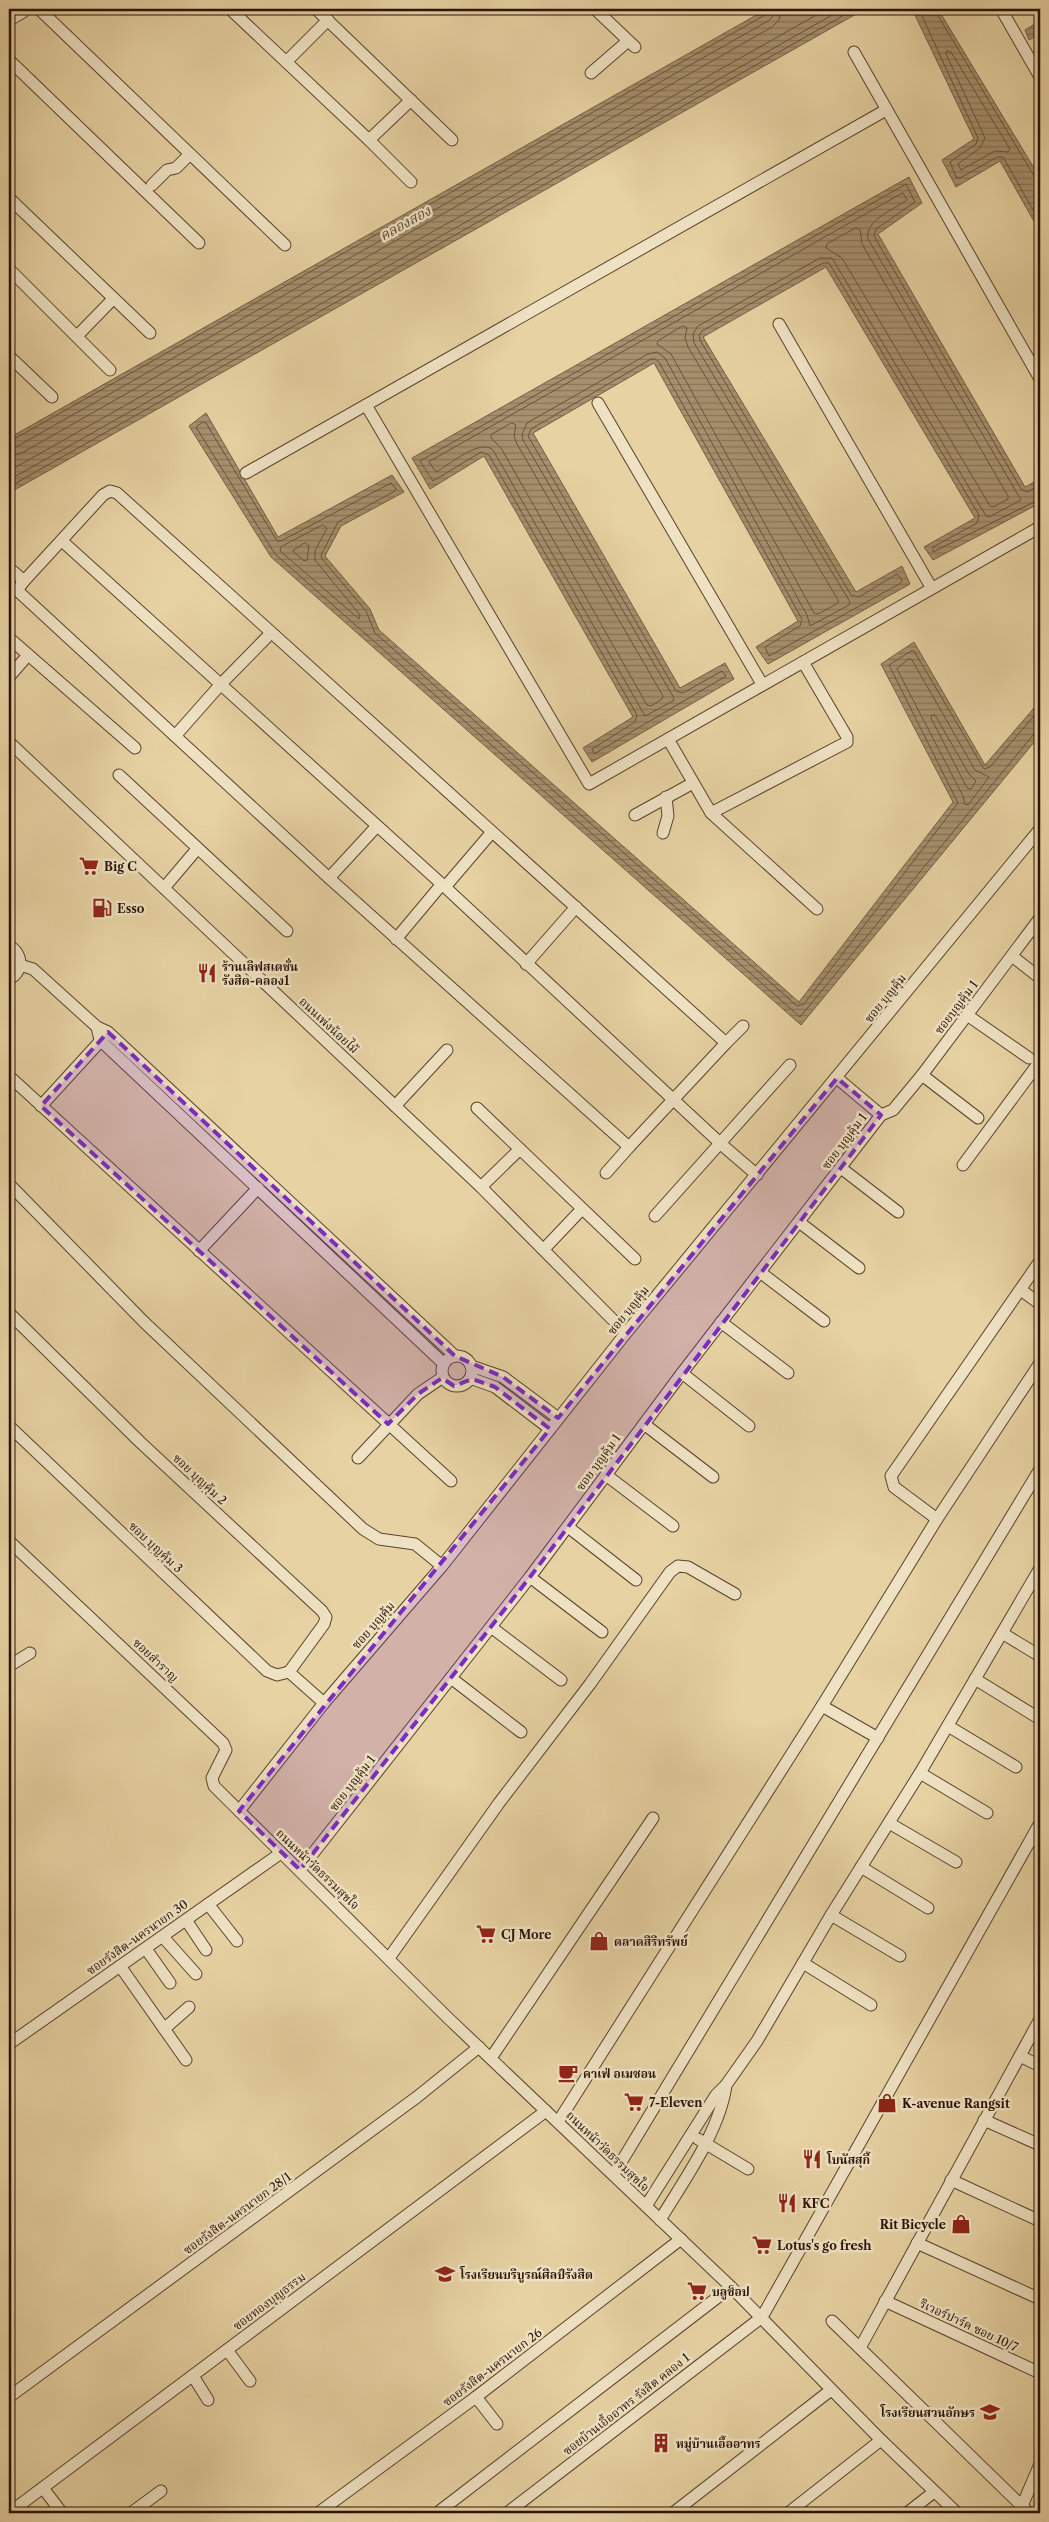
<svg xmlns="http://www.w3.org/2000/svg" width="1049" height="2522" viewBox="0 0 1049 2522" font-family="'Libre Caslon Text','Noto Serif Thai',serif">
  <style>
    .water { fill: url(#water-rules); stroke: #745e45 }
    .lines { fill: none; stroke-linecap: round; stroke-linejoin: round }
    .shore { stroke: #68523a; stroke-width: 1 }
    .minor-casing { stroke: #58422e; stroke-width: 13 }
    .tertiary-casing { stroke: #58422e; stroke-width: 17 }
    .minor { stroke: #efe2c3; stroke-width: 11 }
    .tertiary { stroke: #efe2c3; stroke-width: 15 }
    .marked { fill: #7b2cbf; fill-opacity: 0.2; stroke: #7b2cbf; stroke-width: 4; stroke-dasharray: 10 6; stroke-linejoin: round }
    .labels { text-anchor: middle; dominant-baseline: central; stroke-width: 5; stroke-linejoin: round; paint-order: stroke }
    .poi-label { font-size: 12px; font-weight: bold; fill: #291207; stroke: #efe2c3; text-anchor: start }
    .street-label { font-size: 12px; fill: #291207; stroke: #efe2c3 }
    .water-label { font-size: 14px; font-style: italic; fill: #5b4530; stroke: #efe2c3 }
  </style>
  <defs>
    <pattern id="water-rules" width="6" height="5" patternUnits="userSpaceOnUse" patternTransform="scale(1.25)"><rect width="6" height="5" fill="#a6916e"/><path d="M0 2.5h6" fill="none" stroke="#877558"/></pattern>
  </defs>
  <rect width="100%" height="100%" fill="#e7d2a3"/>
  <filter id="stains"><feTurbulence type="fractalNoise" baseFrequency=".004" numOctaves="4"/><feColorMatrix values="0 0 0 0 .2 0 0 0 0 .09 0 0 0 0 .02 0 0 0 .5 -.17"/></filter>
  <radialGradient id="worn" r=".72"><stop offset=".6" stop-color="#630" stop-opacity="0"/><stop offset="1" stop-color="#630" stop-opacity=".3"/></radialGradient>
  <g class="water">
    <polygon points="767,9 865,9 9,493 9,438"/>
    <polygon points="922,9 938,9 1040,178 1040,232 1000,161 956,187 942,160 974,139 914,13"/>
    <polygon points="1040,21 1040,34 1029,40 1025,30"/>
    <polygon points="909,177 922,203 878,234 1025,487 1040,479 1040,503 933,560 924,547 975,518 826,267 703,337 856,592 902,566 910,584 768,664 756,647 798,621 654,363 533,433 680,688 725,663 734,679 592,762 583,748 633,717 484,456 430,489 412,458"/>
    <polygon points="206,413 278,537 392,475 404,492 341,526 325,556 370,609 379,630 799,1002 953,802 881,664 914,642 985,765 1040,701 1040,735 801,1025 271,557 189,426"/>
  </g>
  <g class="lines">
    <g class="shore">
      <polyline points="923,9 922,16 978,138 976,144 950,162 956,177 960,178 997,157 1003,157 1040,222"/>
      <polyline points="934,9 1034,176 1040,179"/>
      <polygon points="947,51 951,52 1010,149 1008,152 995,151 961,170 958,164 980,148 985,138 946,54"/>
      <path d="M903,193L907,200C894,209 864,221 868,239L1021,500L989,517L986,516L832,258H820L698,326L693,334L694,343L850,602L849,605L810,626L807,615L665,358L657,352L648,354L527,423L522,434L523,440L674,698L673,701L645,716L493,450C480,438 449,465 436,472L429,462Z"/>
      <polygon points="856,228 860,230 862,244 1008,496 1008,499 993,507 990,506 842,258 826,248 827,244"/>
      <polygon points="683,326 687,328 685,338 688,347 838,600 838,603 818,614 814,613 671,354 657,344 658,341"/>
      <polygon points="512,423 516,425 514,436 517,444 663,696 662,699 651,706 647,705 501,448 491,438 491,435"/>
      <polyline points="9,442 765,15 768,9"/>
      <polyline points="9,449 16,447 768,21 773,16 775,9"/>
      <polyline points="9,456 20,454 772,27 779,20 782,9"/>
      <polyline points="9,471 827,9"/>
      <polyline points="9,480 843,9"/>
      <polyline points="1040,485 1027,492 1021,489 874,236 876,229 915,202 906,184 420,461 433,481 481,452 489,455 637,715 635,722 592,749 594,754 726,676 722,671 683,693 676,691 528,436 531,429 651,359 655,359 659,362 802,619 800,626 765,647 769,656 901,583 902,580 897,574 859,597 851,595 700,340 699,335 702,331 823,263 829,263 979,515 977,523 933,547 933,552 1040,499"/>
      <polyline points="9,487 855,9"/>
      <polygon points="323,525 327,528 315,551 315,560 360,615 359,619 280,551 281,547"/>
      <polygon points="305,543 309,546 307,560 304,561 293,551"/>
      <polygon points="909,659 912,660 975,770 989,777 968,805 965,804 963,796 897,669"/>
      <polyline points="1040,709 990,767 984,769 914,651 911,651 889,665 958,803 804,1004 797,1006 375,633 366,611 322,559 321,555 338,522 395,491 396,489 391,483 281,541 277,541 206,423 203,422 196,427 275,554 800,1017 1034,734 1040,732"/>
      <polygon points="932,715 935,715 969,774 976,781 971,789 967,788 931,718"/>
    </g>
    <defs>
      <g id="minor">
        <polyline points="39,9 285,245"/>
        <polyline points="230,9 369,140 411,182"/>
        <polyline points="316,9 452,140"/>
        <polyline points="595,9 635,47"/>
        <polyline points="1001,9 1040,77"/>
        <polyline points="854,52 1040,379"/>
        <polyline points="9,60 199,243"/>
        <polyline points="286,62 328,20"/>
        <polyline points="591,73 628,41"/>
        <polyline points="369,140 411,100"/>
        <polyline points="152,185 167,170 176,168 189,155"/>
        <polyline points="9,198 150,333"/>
        <polyline points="9,269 110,370"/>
        <polyline points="779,324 931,587"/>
        <polyline points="77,336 113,299"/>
        <polyline points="9,356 52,397"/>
        <polyline points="598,403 762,684"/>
        <polyline points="366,405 589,784 1040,527"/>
        <polyline points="246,473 886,110"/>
        <polygon points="110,491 117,493 726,1043 629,1147 329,878 20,593 18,589 24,581 103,495"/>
        <polyline points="62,541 445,887 721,1144 757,1175"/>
        <polyline points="9,568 24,581"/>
        <polyline points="9,638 135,748"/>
        <polyline points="9,677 28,655"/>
        <polyline points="175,736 221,684 270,634"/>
        <polyline points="668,739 711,813 847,742 847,737 803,662"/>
        <polyline points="9,742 481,1187 626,1333"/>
        <polyline points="119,775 287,931"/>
        <polyline points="711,813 817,909"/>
        <polyline points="635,815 693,783"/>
        <polyline points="663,833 668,816 666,797"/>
        <polyline points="329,878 377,826"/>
        <polyline points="445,887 492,832"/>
        <polyline points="164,888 197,849"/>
        <polyline points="396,939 442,884"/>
        <path d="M9,946C23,953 24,972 9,979"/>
        <polyline points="1012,956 1040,978"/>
        <polyline points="526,964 576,907"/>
        <polyline points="20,965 33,969 97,1027 108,1032 455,1356"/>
        <polyline points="967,1015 1029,1058"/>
        <polyline points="97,1027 100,1040 444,1364"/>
        <polyline points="726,1043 743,1026"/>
        <polyline points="922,1075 978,1118"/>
        <polyline points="9,1076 451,1481"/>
        <polyline points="41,1106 106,1035"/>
        <polyline points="395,1106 447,1050"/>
        <polyline points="477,1108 635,1259"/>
        <polyline points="881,1115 893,1110 922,1075 1040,918"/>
        <polyline points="963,1165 1040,1061"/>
        <polyline points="841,1168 898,1212"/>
        <polyline points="606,1173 629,1147"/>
        <polyline points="9,1184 144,1322 363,1529 379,1539 415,1544 442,1566"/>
        <polyline points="481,1187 520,1149"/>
        <polyline points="655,1216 790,1065"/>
        <polyline points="799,1222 859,1268"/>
        <polyline points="544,1249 582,1209"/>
        <polyline points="199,1251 258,1188"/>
        <polyline points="760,1272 824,1321"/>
        <polyline points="1021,1290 1040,1304"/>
        <polyline points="9,1313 140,1442 322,1611 326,1617 324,1624 289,1672"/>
        <polyline points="721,1322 788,1373"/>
        <circle cx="457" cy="1371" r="15"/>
        <polyline points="471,1366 503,1377 558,1418"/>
        <polyline points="682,1373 749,1426"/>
        <polyline points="470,1378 495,1387 550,1429"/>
        <polyline points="644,1424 713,1477"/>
        <polyline points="9,1426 267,1671 277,1675 289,1672"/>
        <polyline points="358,1458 418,1394 443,1377"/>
        <polyline points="606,1475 673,1526"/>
        <polyline points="937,1519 1040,1363"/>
        <polyline points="568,1527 636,1580"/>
        <polyline points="9,1541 223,1743 226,1750 212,1778 214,1786 448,2018 731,2287 881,2440 957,2513"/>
        <polyline points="530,1577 602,1632"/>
        <polyline points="491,1627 561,1680"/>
        <polyline points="1002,1633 1040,1656"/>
        <polyline points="9,1666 30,1653"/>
        <polyline points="289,1672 324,1703"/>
        <polyline points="451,1678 521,1732"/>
        <polyline points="975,1679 1040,1719"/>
        <polyline points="948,1726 1016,1767"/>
        <polyline points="878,1738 822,1706 937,1519 894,1487 891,1476 1040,1261"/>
        <polyline points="920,1773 987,1813"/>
        <polyline points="239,1811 324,1703 442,1566 626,1333 1040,829"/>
        <polyline points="889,1823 956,1862"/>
        <polyline points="861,1867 928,1908"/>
        <polyline points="300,1870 530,1577 682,1373 881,1115 837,1078"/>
        <polyline points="208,1904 237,1941"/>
        <polyline points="831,1915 900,1956"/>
        <polyline points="186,1920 206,1950"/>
        <polyline points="163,1937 196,1974"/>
        <polyline points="146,1949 170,1983"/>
        <polyline points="389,1958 499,1803 590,1684 670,1572 678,1566 688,1567 735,1594"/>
        <polyline points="803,1963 871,2005"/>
        <polyline points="120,1966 186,2060"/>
        <polyline points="164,2029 189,2007"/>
        <polyline points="9,2044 281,1853"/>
        <polyline points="1020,2056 1040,2066"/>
        <polyline points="491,2058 653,1818"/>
        <polyline points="984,2120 1040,2145"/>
        <polyline points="558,2122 822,1706"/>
        <polyline points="698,2139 748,2169"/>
        <polyline points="614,2174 1040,1469"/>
        <polyline points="951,2180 1040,2221"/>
        <polyline points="646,2206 716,2095 726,2085 757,2041 831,1915 920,1773 1040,1568"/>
        <path d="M660,2220C684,2180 720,2131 726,2085"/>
        <polyline points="917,2243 1040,2299"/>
        <polyline points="885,2301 1040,2373"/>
        <polyline points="832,2321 1029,2513"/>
        <polyline points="860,2348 1040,2019"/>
        <polyline points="227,2350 250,2381"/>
        <polyline points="193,2376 208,2400"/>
        <polyline points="9,2397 417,2097 479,2047"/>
        <polyline points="476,2397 497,2424"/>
        <polyline points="43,2488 62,2513"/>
        <polyline points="1022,2506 1040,2464"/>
        <polyline points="9,2513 546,2111"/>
        <polyline points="131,2513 161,2491"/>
        <polyline points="318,2513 476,2397 681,2239"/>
        <polyline points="437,2513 731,2287"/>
        <polyline points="507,2513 762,2317 1040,1823"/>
        <polyline points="673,2513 831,2390"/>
        <polyline points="788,2513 881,2440"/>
        <polyline points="907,2513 934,2492"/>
      </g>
      <polyline id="tertiary" points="9,18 24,9"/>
    </defs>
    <use href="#minor" class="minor-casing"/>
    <use href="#tertiary" class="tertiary-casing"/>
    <use href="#minor" class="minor"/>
    <use href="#tertiary" class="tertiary"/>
  </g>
  <path class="marked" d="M108,1032L455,1356L503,1377L558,1418L837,1078L881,1115L530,1577L300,1870L239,1811L550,1429L495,1387L472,1379L454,1386L442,1378L418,1394L388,1424L41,1106Z"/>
  <defs>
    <symbol id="supermarket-bare" viewBox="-9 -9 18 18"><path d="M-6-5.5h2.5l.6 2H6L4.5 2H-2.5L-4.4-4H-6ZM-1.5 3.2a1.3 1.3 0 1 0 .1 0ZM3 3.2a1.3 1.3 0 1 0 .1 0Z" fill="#8f2418" stroke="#efe2c3" stroke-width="2.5" paint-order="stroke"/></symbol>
    <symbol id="fuel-bare" viewBox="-9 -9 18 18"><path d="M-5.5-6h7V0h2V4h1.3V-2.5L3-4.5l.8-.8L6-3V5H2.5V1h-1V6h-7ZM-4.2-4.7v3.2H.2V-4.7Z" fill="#8f2418" stroke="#efe2c3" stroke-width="2.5" paint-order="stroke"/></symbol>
    <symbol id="restaurant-bare" viewBox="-9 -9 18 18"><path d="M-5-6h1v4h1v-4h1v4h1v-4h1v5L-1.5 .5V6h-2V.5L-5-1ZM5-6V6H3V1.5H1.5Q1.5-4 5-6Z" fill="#8f2418" stroke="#efe2c3" stroke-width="2.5" paint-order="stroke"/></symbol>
    <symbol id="shop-bare" viewBox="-9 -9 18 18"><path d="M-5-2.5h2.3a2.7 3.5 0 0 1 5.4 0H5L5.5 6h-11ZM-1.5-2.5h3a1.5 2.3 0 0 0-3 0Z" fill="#8f2418" stroke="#efe2c3" stroke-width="2.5" paint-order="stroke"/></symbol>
    <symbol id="cafe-bare" viewBox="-9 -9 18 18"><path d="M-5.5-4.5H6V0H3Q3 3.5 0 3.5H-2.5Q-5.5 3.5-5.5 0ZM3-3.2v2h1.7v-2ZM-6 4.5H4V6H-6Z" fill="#8f2418" stroke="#efe2c3" stroke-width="2.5" paint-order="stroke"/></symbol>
    <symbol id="school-bare" viewBox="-9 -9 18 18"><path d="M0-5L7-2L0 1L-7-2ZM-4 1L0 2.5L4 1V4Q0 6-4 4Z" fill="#8f2418" stroke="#efe2c3" stroke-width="2.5" paint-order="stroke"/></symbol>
    <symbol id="building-bare" viewBox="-9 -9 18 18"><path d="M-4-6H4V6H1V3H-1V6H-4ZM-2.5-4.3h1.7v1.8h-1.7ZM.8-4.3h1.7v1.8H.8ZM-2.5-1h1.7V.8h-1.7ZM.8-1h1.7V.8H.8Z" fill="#8f2418" stroke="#efe2c3" stroke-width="2.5" paint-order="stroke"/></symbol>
  </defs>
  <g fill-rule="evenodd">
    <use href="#supermarket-bare" x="75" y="852" width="28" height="28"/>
    <use href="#fuel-bare" x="88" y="894" width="28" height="28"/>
    <use href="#restaurant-bare" x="193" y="959" width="28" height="28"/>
    <use href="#supermarket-bare" x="472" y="1920" width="28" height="28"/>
    <use href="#shop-bare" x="585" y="1927" width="28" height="28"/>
    <use href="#cafe-bare" x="554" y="2059" width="28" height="28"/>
    <use href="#supermarket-bare" x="620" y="2088" width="28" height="28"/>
    <use href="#shop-bare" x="873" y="2089" width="28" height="28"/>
    <use href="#restaurant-bare" x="798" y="2145" width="28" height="28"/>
    <use href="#restaurant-bare" x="773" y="2189" width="28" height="28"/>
    <use href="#shop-bare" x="947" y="2210" width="28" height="28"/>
    <use href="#supermarket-bare" x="748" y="2231" width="28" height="28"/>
    <use href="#school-bare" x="431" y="2260" width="28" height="28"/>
    <use href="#supermarket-bare" x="683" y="2277" width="28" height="28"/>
    <use href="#school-bare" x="976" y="2398" width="28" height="28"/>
    <use href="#building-bare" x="647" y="2429" width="28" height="28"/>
  </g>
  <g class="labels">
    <g class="poi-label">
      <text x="104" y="866">Big C</text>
      <text x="117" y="908">Esso</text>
      <text x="222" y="966">ร้านเลิฟสเตชั่น<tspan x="222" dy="14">รังสิต-คลอง1</tspan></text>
      <text x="501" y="1934">CJ More</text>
      <text x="614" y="1941">ตลาดสิริทรัพย์</text>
      <text x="583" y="2073">คาเฟ่ อเมซอน</text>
      <text x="649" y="2102">7-Eleven</text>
      <text x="902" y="2103">K-avenue Rangsit</text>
      <text x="827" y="2159">โบนัสสุกี้</text>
      <text x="802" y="2203">KFC</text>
      <text x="946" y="2224" text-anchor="end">Rit Bicycle</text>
      <text x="777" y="2245">Lotus's go fresh</text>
      <text x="460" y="2274">โรงเรียนบริบูรณ์ศิลป์รังสิต</text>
      <text x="712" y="2291">บลูช็อป</text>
      <text x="975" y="2412" text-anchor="end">โรงเรียนสวนอักษร</text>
      <text x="676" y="2443">หมู่บ้านเอื้ออาทร</text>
    </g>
    <g class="street-label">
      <text transform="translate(885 998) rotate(-51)">ซอย บุญคุ้ม</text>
      <text transform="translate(956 1007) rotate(-53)">ซอยบุญคุ้ม 1</text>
      <text transform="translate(329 1025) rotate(43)">ถนนเพ่งน้อยไม้</text>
      <text transform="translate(844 1141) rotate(-53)">ซอย บุญคุ้ม 1</text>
      <text transform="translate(628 1310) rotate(-51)">ซอย บุญคุ้ม</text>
      <text transform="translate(598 1462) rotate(-54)">ซอย บุญคุ้ม 1</text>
      <text transform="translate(200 1479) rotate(43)">ซอย บุญคุ้ม 2</text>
      <text transform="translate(156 1547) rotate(43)">ซอบ บุญคุ้ม 3</text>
      <text transform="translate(373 1625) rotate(-49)">ซอย บุญคุ้ม</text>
      <text transform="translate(156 1660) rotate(43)">ซอยสำราญ</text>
      <text transform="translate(352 1783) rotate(-52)">ซอย บุญคุ้ม 1</text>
      <text transform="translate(318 1869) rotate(44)">ถนนหน้าวัดธรรมสุขใจ</text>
      <text transform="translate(137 1937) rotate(-35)">ซอยรังสิต-นครนายก 30</text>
      <text transform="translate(608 2151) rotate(44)">ถนนหน้าวัดธรรมสุขใจ</text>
      <text transform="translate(237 2213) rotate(-36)">ซอยรังสิต-นครนายก 28/1</text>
      <text transform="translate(269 2301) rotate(-37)">ซอยทองบุญธรรม</text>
      <text transform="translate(969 2325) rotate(25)">ริเวอร์ปาร์ค ซอย 10/7</text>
      <text transform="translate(492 2367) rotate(-37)">ซอยรังสิต-นครนายก 26</text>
      <text transform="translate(626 2404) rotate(-38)">ซอยบ้านเอื้ออาทร รังสิต คลอง 1</text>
    </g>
    <g class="water-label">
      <text transform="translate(405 223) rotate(-29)">คลองสอง</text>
    </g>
  </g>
  <rect width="1049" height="2522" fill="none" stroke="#e7d2a3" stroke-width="30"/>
  <rect x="10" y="10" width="1029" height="2502" fill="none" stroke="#291207" stroke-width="2.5"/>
  <rect x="15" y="15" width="1019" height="2492" fill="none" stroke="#291207"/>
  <rect width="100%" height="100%" filter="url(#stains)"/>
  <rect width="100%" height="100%" fill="url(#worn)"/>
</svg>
